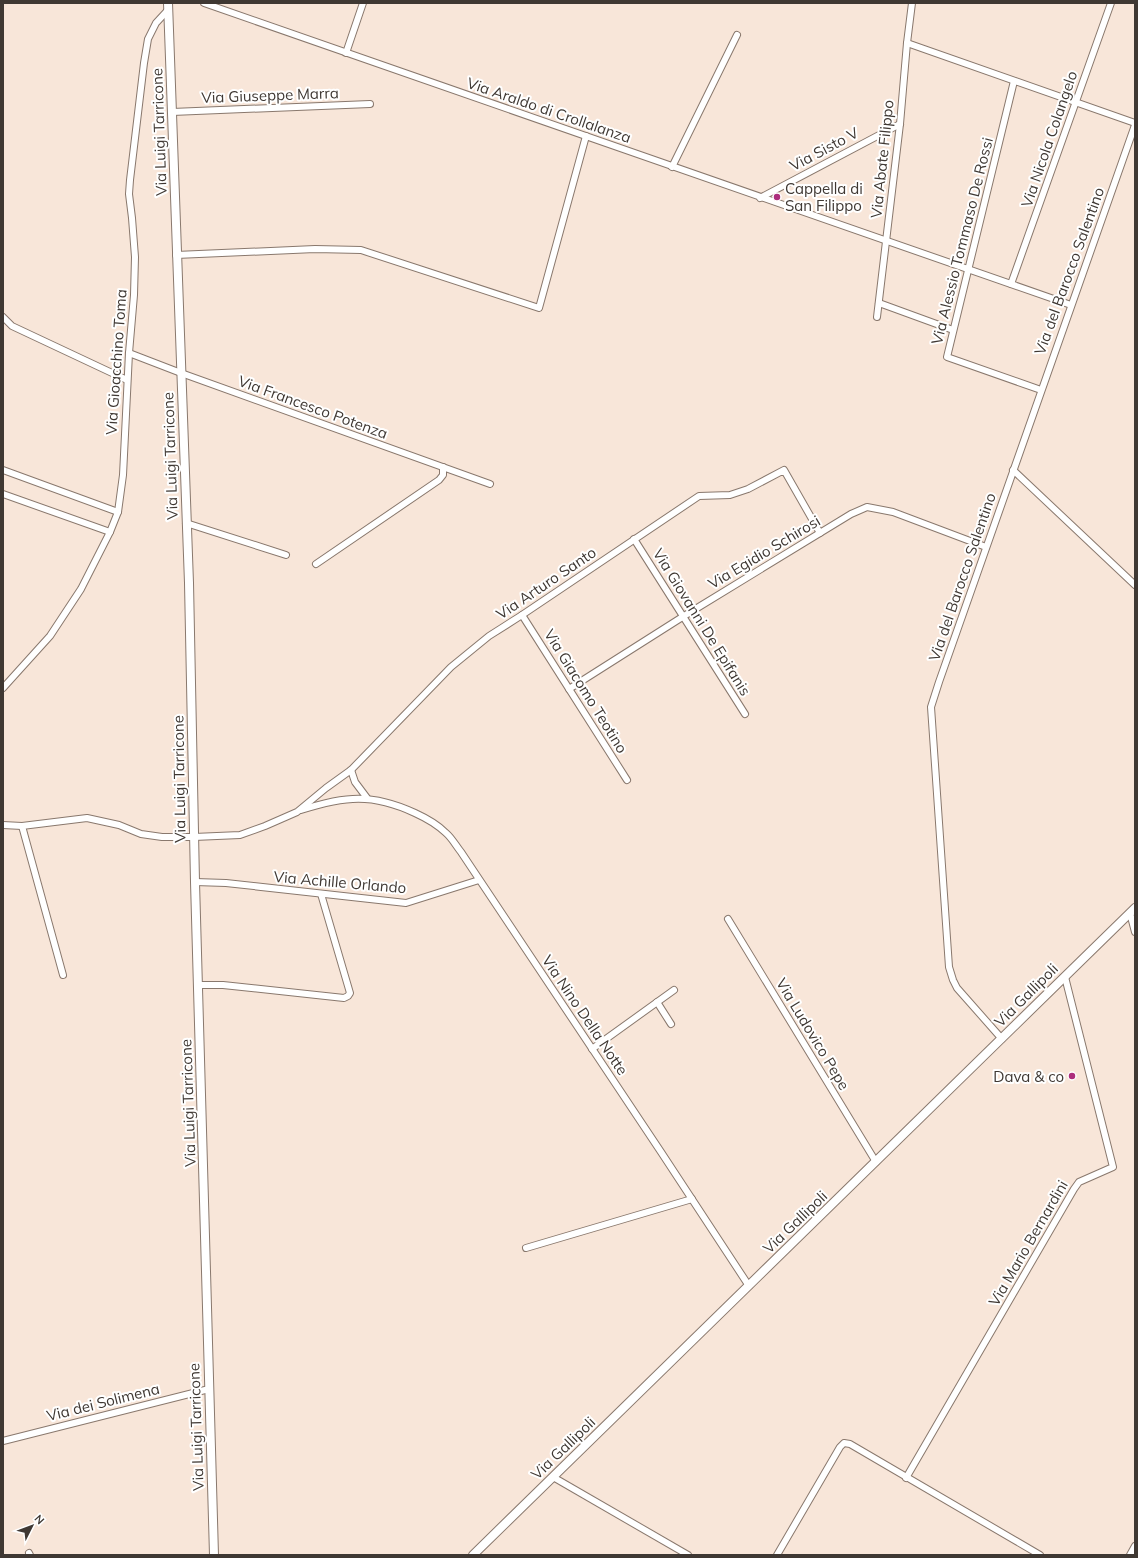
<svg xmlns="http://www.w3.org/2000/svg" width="1138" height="1558" viewBox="0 0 1138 1558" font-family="Mulish,sans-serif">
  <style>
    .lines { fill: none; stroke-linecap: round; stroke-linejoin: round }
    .street-casing { stroke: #89786d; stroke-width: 8 }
    .secondary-casing { stroke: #89786d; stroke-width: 10 }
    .street { stroke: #fff; stroke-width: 6 }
    .secondary { stroke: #fff; stroke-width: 8 }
    .poi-dot { fill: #ac2d7c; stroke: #fff; stroke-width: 1.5 }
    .labels { text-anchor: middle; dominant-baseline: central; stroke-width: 4; stroke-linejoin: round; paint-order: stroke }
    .street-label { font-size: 15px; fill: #3f3833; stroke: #fff }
    .poi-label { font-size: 15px; fill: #3f3833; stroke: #fff; text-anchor: start }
  </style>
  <rect width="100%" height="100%" fill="#f8e6d9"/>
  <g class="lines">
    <defs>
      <g id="street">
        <polyline points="204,3 1071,305"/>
        <polyline points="907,43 1135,123"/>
        <polyline points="346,53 363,3"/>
        <polyline points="1014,81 947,357 1041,390"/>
        <polyline points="172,112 370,104"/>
        <polyline points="672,167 737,35"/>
        <polyline points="760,198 900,124"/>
        <polyline points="176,255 315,249 361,250 539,308 586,136"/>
        <polyline points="1011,284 1111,3"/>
        <polyline points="879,303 953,330"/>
        <polyline points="3,317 12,326 127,380"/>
        <polyline points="877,317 900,124 907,43 912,3"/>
        <polyline points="129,353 181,373 490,484"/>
        <polyline points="3,470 118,512"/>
        <polyline points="1013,470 1135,585"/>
        <polyline points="3,494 110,532"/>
        <polyline points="186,523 286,555"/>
        <polyline points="634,539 745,714"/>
        <polyline points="316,564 439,480 443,475 443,467"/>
        <polyline points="522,615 627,780"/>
        <polyline points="3,688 50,636 81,589 110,532 118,512 123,475 129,353 134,295 135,257 132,218 129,194 130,180 144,63 148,39 156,23 168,10"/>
        <polyline points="569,689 684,616 851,514 867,507 893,512 986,547"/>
        <polyline points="351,770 355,782 367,798"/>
        <path d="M301,810C345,796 372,793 415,813C426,818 437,824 446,833C452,838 456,846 461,852L661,1152L749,1286"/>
        <polyline points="3,825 22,826 87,818 119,825 141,834 162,837 194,837 240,835 265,826 297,812 326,788 351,770 451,667 489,636 522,615 699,496 730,495 748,489 784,470 820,533"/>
        <polyline points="22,826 63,975"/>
        <polyline points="195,882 226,883 406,903 479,880"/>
        <polyline points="1130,913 1135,932"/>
        <polyline points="728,919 876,1162"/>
        <polyline points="199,985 223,985 344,998 348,996 350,993 321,894"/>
        <polyline points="657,1002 671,1024"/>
        <polyline points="1002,1039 957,988 953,980 949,967 931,707 939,682 1135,125"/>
        <polyline points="592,1049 674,990"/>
        <polyline points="526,1248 692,1199"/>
        <polyline points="3,1441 209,1389"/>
        <polyline points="553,1477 688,1555"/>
        <polyline points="906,1478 1074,1189 1079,1182 1113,1167 1065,977"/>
        <polyline points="29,1553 30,1555"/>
        <polyline points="777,1555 840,1447 844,1443 850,1444 1040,1555"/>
        <polyline points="1130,1555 1135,1546"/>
      </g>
      <g id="secondary">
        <polyline points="168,3 189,583 195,882 214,1555"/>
        <polyline points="473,1555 1135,908"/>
      </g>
    </defs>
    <use href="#street" class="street-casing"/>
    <use href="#secondary" class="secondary-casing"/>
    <use href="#street" class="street"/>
    <use href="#secondary" class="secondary"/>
  </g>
  <g class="poi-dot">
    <circle cx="777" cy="197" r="4"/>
    <circle cx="1072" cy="1076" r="4"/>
  </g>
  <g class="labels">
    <g class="street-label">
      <text transform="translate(270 95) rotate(-2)">Via Giuseppe Marra</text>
      <text transform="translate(549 110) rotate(19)">Via Araldo di Crollalanza</text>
      <text transform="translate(159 132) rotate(-92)">Via Luigi Tarricone</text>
      <text transform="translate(1049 139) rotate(-71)">Via Nicola Colangelo</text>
      <text transform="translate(824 149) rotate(-28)">Via Sisto V</text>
      <text transform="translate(882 159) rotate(-84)">Via Abate Filippo</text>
      <text transform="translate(962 241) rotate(-76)">Via Alessio Tommaso De Rossi</text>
      <text transform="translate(1069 271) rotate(-70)">Via del Barocco Salentino</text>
      <text transform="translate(116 362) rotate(-86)">Via Gioacchino Toma</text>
      <text transform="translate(313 407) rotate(20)">Via Francesco Potenza</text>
      <text transform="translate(170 456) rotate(-92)">Via Luigi Tarricone</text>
      <text transform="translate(764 552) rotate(-31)">Via Egidio Schirosi</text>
      <text transform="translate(962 577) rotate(-71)">Via del Barocco Salentino</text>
      <text transform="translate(546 583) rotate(-34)">Via Arturo Santo</text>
      <text transform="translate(702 622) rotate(58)">Via Giovanni De Epifanis</text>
      <text transform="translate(586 691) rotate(58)">Via Giacomo Teotino</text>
      <text transform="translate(179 779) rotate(-91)">Via Luigi Tarricone</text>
      <text transform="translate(340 882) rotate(5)">Via Achille Orlando</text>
      <text transform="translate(1026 995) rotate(-45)">Via Gallipoli</text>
      <text transform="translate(585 1015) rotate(56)">Via Nino Della Notte</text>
      <text transform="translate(813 1034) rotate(59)">Via Ludovico Pepe</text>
      <text transform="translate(188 1103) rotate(-92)">Via Luigi Tarricone</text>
      <text transform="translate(795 1222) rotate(-44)">Via Gallipoli</text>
      <text transform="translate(1028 1243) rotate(-60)">Via Mario Bernardini</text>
      <text transform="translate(103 1402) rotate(-14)">Via dei Solimena</text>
      <text transform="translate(196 1427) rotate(-92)">Via Luigi Tarricone</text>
      <text transform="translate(563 1448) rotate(-44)">Via Gallipoli</text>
    </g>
    <g class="poi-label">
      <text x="785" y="188">Cappella di<tspan x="785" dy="17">San Filippo</tspan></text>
      <text x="1064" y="1076" text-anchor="end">Dava &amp; co</text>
    </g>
  </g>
  <rect width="1138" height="1558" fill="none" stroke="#3f3833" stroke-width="8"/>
  <g transform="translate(32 1526) rotate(48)" stroke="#ffffff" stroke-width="3" paint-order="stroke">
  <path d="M0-3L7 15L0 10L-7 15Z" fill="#3f3833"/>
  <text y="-6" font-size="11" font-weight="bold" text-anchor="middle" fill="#3f3833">N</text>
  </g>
</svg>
